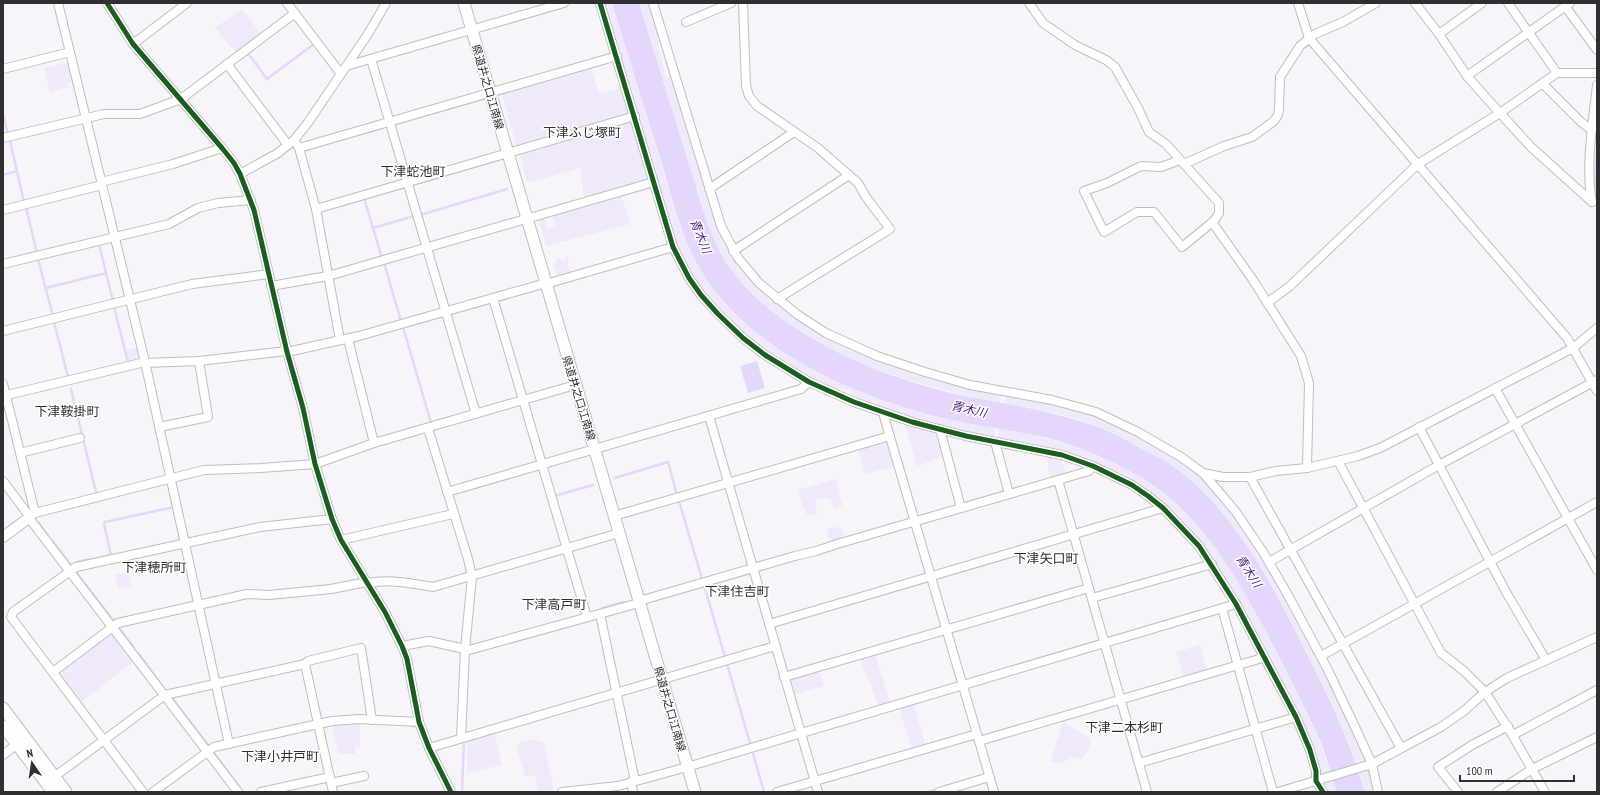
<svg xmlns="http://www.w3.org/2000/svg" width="1600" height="795" viewBox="0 0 1600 795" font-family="'PT Sans Narrow','Noto Sans JP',sans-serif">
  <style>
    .green { fill: #f0e9fc }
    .water { fill: #e5d6fb }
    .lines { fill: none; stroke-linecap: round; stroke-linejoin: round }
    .stream { stroke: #e5d6fb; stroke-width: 2.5 }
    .minor-casing { stroke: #bfbdc1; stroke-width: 10 }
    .tertiary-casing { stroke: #bfbdc1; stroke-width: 12 }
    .secondary-casing { stroke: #bfbdc1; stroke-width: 13 }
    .minor { stroke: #fefefe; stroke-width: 8 }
    .tertiary { stroke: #fefefe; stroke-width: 10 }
    .secondary { stroke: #fefefe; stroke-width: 11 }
    .cycleway-casing { stroke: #fff; stroke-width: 8 }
    .cycleway { stroke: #1b5e20; stroke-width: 5 }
    .labels { text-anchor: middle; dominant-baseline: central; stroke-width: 3; stroke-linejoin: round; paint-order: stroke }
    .street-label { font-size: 11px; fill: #2f2e31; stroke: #fff }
    .water-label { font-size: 12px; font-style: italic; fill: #501d7f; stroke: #fff }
    .quarter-label { font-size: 13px; fill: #2f2e31; stroke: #fff }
  </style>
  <rect width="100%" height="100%" fill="#f7f5fa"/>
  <g class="green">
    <path d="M603,3H612L681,228C689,246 696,265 708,282C720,299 736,314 752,328C821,385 909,411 996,428L994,439L904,417L829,388L851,394L852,391C841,389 825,387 816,383C777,367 731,327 704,295C693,281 685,263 677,247Z"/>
    <path d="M639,3H650L659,31L658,45L666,78L669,77L664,59V46L719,230L732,256L757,286L781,307L823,335L1002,393L1000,403C904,383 787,350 727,264C719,252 714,239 708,226Z"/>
    <polygon points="242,9 262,35 237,54 215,28"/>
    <polygon points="69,62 74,82 68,83 69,87 50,92 44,68"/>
    <polygon points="591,67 599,94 623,87 630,112 629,115 519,147 516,145 502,95 503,92"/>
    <polygon points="630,120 633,122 650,177 649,181 584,199 580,168 527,183 520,155 521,152"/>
    <polygon points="621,194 630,224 546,246 539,220 540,217 544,216 547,228 555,225 552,214"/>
    <polygon points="565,256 569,257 567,266 571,271 571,273 560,276 557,275 553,263 556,262 559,257 561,261 565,261"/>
    <polygon points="139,347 142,357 140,360 129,363 126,350"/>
    <polygon points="1006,394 1052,403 1096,415 1134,432 1180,459 1201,475 1239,520 1268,565 1334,689 1368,763 1356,766 1343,730 1330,703 1290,622 1272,588 1239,536 1159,458 1115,434 1086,422 1058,414 1004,404"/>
    <polygon points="904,422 936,431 938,434 945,456 917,466"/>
    <path d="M999,429C1016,432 1033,434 1050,439C1105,453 1161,483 1199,526C1229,560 1250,602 1271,642C1294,685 1316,727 1331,774L1318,777L1312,748L1211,558L1188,528L1168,509L1111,472L997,440Z"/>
    <polygon points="887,440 889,441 896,466 865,474 858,448"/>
    <polygon points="1046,454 1061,458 1066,475 1050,480"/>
    <polygon points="836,479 842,504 841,507 834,508 832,501 827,497 816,500 815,504 817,514 808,516 803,507 798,490"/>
    <path d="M835,527C840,527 843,530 844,536C839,541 831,542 827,536L828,529Z"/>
    <polygon points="128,572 131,586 118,589 115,574"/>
    <polygon points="110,634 113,634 134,661 80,703 59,675 60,672"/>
    <polygon points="1200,645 1207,672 1184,679 1176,652"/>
    <polygon points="875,653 890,703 878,706 870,681 868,682 860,657"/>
    <polygon points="819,669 824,686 792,695 789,678"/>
    <polygon points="913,702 926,746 912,751 899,706"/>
    <polygon points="360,721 360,747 355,747 355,754 338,754 332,724"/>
    <polygon points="1063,722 1091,739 1089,749 1082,759 1068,757 1067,761 1063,761 1062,763 1051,761"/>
    <polygon points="494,731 502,765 467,774 467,741"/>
    <polygon points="534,739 544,743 554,790 538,792 535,776 525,776 517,748 518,745 521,742"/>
    <polygon points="1369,769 1376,792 1365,792 1358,771"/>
    <polygon points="1333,779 1337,792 1326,792 1320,783"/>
  </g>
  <g class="water">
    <path d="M612,3H639L708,226C714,239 719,252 727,264C774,333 877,376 956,394C999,403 1042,409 1083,422C1104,428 1123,438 1142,449C1156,456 1170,463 1182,473C1236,516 1273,586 1303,647C1317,675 1331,702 1343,731C1351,751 1358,771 1365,792H1337C1332,777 1328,762 1323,748C1308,712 1290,678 1272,643C1238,579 1201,510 1135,474C1109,459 1079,446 1049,438C1017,431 984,427 952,420C865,400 763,358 709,283C684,248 674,204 662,164C645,111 629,57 612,3Z"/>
    <polygon points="757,361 765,388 748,393 740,366"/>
  </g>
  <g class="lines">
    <g class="stream">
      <polyline points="247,54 248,53 267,79 314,44"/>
      <polyline points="3,115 8,134"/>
      <polyline points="10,141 24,202"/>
      <polyline points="1597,151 1594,192 1597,196"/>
      <polyline points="3,175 17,171"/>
      <polyline points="364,198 382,258"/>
      <polyline points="26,207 37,254"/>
      <polyline points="420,215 507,189"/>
      <polyline points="373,228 414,216"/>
      <polyline points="38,259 53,316"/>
      <polyline points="384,263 401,321"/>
      <polyline points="106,273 113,301"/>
      <polyline points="46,288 106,273 99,244"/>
      <polyline points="114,307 128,362"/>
      <polyline points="54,322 68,377"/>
      <polyline points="403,327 431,423"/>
      <polyline points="71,389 96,492"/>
      <polyline points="615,478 668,462 677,495"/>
      <polyline points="554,496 593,485"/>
      <polyline points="679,501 702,579 701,580"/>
      <polyline points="38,522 49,537"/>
      <polyline points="105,522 174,507"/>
      <polyline points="52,540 71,565"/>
      <polyline points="94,559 111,555 104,524"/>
      <polyline points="77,562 91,559"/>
      <polyline points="76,572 113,620"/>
      <polyline points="704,585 725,657"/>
      <polyline points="602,608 624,602"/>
      <polyline points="118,627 134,647"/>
      <polyline points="139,654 166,691"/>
      <polyline points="727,664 750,743"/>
      <polyline points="172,698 208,745"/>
      <polyline points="752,750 764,792"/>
      <polyline points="214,753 243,792"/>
      <polyline points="462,792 464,741"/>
      <polyline points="928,792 938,789"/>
    </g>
    <defs>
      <g id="minor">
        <polyline points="58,3 145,362 229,744"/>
        <polyline points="107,3 133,44 222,148 234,163 240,174 254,210 287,352 303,408 315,464 332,519 341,540 385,612 402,646 407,659 419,722 429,748 451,792"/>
        <polyline points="287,3 341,74"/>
        <polyline points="600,3 673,247 689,278 701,295 718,314 743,338 765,355 809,382 854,402 912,422 966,436 1062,455 1093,466 1132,485 1148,496 1163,508 1199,546 1236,604 1296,717 1310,750 1316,771 1316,781 1323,792"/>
        <polyline points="653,3 721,226 738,258 759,283 798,315 826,333 877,356 925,372 970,385 1052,400 1096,412 1138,432 1181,457 1203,473 1236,512 1263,552 1289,597 1328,670 1355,727 1372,764 1378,792"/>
        <polyline points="743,3 746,86 749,96 757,106 818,148 858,183 866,197 890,229 777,299"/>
        <polyline points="1029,3 1043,23 1075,45 1106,60 1115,67 1138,108 1149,132 1166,144 1219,203 1219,213 1214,221 1182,247 1154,212 1137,212 1104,232 1084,191 1107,183 1141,166 1161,167 1180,160"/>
        <polyline points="1298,3 1309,38 1567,338 1597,391"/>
        <polyline points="1415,3 1439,34 1467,76 1489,101 1531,147 1592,202"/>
        <polyline points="1508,3 1557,73"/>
        <polyline points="1565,6 1597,50"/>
        <polyline points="686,22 731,3"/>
        <polyline points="1439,34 1482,3"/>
        <polyline points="133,44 187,3"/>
        <polyline points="371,59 476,414"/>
        <polyline points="227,64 288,145"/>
        <polyline points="346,66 564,3"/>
        <polyline points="3,69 70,52"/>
        <polyline points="1467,76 1570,3"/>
        <polyline points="1543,84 1581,122 1592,130"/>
        <polyline points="3,138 104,114 140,114 181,99 295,13"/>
        <polyline points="294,140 299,148 316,209 635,116"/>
        <polyline points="299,148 617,56"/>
        <polyline points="1184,164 1224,146 1252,137 1274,121 1278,115 1279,109 1280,77 1300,46 1315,34 1343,22 1376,3"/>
        <polyline points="240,174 278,153 294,140 307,124 368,34 386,3"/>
        <polyline points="101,182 173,164 222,148"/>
        <polyline points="709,189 794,132"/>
        <path d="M1592,202C1585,166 1593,122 1597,85"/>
        <polyline points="316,209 340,340"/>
        <polyline points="3,210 102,185"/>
        <polyline points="1212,222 1253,280 1301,356 1309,383 1307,468"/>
        <polyline points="733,251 849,175"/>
        <polyline points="3,264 169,224 198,208 218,203 251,200"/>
        <polyline points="546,284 673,247"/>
        <polyline points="271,286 328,276 654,182"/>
        <polyline points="493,298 587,617"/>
        <polyline points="1267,303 1290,286 1418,164 1500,113 1557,73 1597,73"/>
        <polyline points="3,331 192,284 269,274"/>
        <polyline points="348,339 374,443"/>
        <polyline points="287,352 359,336 546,283"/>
        <polyline points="145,363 199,361 286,351"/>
        <polyline points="3,384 35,513"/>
        <polyline points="1495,388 1597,570"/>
        <polyline points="3,396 145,362"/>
        <polyline points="883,413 994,792"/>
        <polyline points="709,416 818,792"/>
        <polyline points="159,427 208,417 199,361"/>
        <polyline points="1419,427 1506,592 1546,660"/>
        <polyline points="428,428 468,559 472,576 465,650 461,738"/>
        <polyline points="940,429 961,508"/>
        <polyline points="995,442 1009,494"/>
        <polyline points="20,453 80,438"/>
        <polyline points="1338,461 1441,653 1464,671 1485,692 1510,731 1545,792"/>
        <polyline points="1203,473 1223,477 1250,477 1276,471 1307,468 1358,456 1380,448 1573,348 1597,328"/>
        <polyline points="1250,477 1401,748"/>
        <polyline points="1058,480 1147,792"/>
        <polyline points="3,481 30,517 35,513 204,470 261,468 315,464 374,443 575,385"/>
        <polyline points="447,492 801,389 809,382"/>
        <polyline points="614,516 890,436"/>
        <polyline points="29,518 238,792"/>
        <polyline points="341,540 453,514"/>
        <polyline points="1269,562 1439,465 1597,380"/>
        <path d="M367,583C392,579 409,583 433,587L619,533"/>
        <polyline points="1092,598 1212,564"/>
        <polyline points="639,601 795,556 816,551 837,544 1089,471 1093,466"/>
        <polyline points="1222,608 1273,792"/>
        <polyline points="600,614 635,781"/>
        <polyline points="769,624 1163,508"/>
        <polyline points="402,646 429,641 469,650 639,603"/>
        <polyline points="1321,656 1597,502"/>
        <polyline points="53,672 118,623 247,594 269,595 290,593 331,589 367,582"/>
        <polyline points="784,677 1089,588"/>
        <polyline points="1513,735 1597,690"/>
        <polyline points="979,741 1259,659 1263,654"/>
        <polyline points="429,748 775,646"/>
        <polyline points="3,755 17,744"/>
        <polyline points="1139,763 1296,717"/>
        <polyline points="54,777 165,695 305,664"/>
        <polyline points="631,782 633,792"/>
        <polyline points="331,783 364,776"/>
        <polyline points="143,792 11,617 13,612 76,567 260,527 332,519"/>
        <polyline points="153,792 214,747 332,721 359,719 419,722"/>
        <polyline points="261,792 330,777"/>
        <polyline points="333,792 305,664 308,661 361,648 372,720"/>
        <polyline points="562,792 618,786 687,767 1236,604"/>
        <polyline points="777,792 977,734"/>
        <polyline points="939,792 989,777"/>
        <polyline points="1278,792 1372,764 1441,727 1464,711 1485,692 1507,678 1597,637"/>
        <polyline points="1458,792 1438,767 1472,745 1508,726"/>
        <polyline points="1497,792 1532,769 1597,737"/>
      </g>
      <polyline id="tertiary" points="3,537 30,517"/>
      <g id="secondary">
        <polyline points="464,3 695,792"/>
        <polyline points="3,708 66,792"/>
        <polyline points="3,726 53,792"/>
      </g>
    </defs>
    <use href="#minor" class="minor-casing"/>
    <use href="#tertiary" class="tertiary-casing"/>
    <use href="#secondary" class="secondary-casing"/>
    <use href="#minor" class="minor"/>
    <use href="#tertiary" class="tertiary"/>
    <use href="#secondary" class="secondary"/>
    <defs>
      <g id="cycleway">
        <polyline points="107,3 133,44 222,148 234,163 240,174 254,210 287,352 303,408 315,464 332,519 341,540 385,612 402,646 407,659 419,722 429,748 451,792"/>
        <polyline points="600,3 673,247 689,278 701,295 718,314 743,338 765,355 809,382 854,402 912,422 966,436 1062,455 1093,466 1132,485 1148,496 1163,508 1199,546 1236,604 1296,717 1310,750 1316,771 1316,781 1323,792"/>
      </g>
    </defs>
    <use href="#cycleway" class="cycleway-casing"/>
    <use href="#cycleway" class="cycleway"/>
  </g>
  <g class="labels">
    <g class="street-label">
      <text transform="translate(488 87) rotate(74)">県道井之口江南線</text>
      <text transform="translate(579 398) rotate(73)">県道井之口江南線</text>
      <text transform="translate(670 709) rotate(74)">県道井之口江南線</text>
    </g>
    <g class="water-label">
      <text transform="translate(701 236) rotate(68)">青木川</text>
      <text transform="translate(969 409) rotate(13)">青木川</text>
      <text transform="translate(1249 571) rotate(57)">青木川</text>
    </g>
    <g class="quarter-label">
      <text x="582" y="132">下津ふじ塚町</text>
      <text x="413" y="171">下津蛇池町</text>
      <text x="67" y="411">下津鞍掛町</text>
      <text x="1046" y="558">下津矢口町</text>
      <text x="154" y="567">下津穂所町</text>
      <text x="737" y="591">下津住吉町</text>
      <text x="554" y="604">下津高戸町</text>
      <text x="1124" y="727">下津二本杉町</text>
      <text x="280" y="756">下津小井戸町</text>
    </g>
  </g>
  <rect width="1600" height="795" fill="none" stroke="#2f2e31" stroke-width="8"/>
  <g transform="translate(32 763) rotate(347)" stroke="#ffffff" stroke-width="3" paint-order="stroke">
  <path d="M0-3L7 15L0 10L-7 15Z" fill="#2f2e31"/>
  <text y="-6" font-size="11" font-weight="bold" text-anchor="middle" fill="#2f2e31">N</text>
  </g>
  <path d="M1460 775v6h114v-6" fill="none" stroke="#2f2e31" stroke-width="2"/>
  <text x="1466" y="775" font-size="12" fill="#2f2e31" stroke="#ffffff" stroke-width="3" paint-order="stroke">100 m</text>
</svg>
